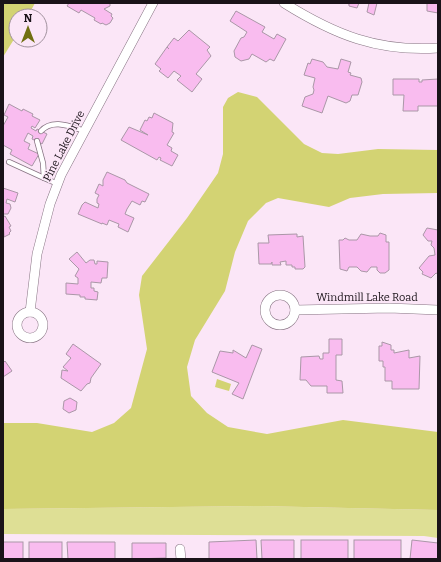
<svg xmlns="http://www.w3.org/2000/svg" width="441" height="562" viewBox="0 0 441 562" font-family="Bitter,serif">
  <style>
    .green { fill: #dedf95 }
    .water { fill: #d3d373 }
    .building { fill: #f9bcef; stroke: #aa97a7 }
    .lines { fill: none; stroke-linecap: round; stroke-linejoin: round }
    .lane-casing { stroke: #877483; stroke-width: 6 }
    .street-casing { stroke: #877483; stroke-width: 10 }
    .lane { stroke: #fff; stroke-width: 4.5 }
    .street { stroke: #fff; stroke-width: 9 }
    .labels { text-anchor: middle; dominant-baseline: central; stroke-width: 3; stroke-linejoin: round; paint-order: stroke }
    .street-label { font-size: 11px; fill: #1a1319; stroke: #fbe6f7 }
  </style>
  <rect width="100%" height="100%" fill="#fbe6f7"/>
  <polygon class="green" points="259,506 438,510 438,538 424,536 3,534 3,509"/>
  <g class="water">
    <polygon points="3,3 35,3 28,16 16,16 16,36 3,57"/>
    <polygon points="238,92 257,97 304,144 322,153 338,154 378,149 438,150 438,193 383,194 350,198 329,207 278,198 266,203 248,221 235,252 225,291 195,340 187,367 191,396 207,413 228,427 267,434 343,420 438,432 438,510 259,506 3,509 3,423 37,423 92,432 114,423 131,408 147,349 139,295 142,276 187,218 218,173 223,154 223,107 228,98"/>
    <polygon points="217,379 231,384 229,391 215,387"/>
  </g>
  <g class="building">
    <polygon points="69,3 110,3 110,6 104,9 112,14 111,16 113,18 110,23 106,25 102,23 101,24 94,20 95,18 81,10 79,13 67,6"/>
    <polygon points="346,3 359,3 357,8 349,6 349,4"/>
    <polygon points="369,3 377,3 374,15 367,12"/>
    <polygon points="427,3 438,3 438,13 427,11"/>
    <polygon points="236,11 265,27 262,32 274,39 277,34 286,39 274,61 270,59 266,62 252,54 249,59 241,61 235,57 234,51 241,38 244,37 247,32 230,21"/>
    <polygon points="189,30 210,47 207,50 211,56 196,74 202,79 192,92 177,80 181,76 174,71 168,78 159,71 161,69 155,64 167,47 169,49 167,47 174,38 178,41"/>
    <polygon points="312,59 323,62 327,67 338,69 341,59 351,62 348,72 351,73 350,75 361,78 362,82 358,95 352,95 350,101 346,103 328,96 322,113 302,106 305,97 313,94 314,90 313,87 315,78 304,75 308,63 310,64"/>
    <polygon points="393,79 419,79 419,82 422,82 422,80 438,79 438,106 418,106 418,111 403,111 404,95 393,95"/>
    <polygon points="9,104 22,111 23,109 33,114 32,116 40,120 35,128 32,126 31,128 36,131 37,129 47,134 42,144 32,139 33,136 28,133 24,141 30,144 28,149 39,154 32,166 10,154 12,150 3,145 3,126 8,117 4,115"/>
    <polygon points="154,113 173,123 172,132 174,133 167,145 172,148 171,151 178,155 172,166 160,160 161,158 159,157 157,160 121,140 129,127 148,135 140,130 145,120 147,121 149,117 152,118"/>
    <polygon points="107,172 125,180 127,183 149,194 145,202 142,201 140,205 132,201 127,209 125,214 134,218 128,232 118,227 119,224 109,220 107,225 102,223 102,224 78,214 82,205 85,202 98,208 99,204 97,203 97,199 99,195 95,193 99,184 103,186 103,180"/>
    <polygon points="3,188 18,193 15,202 7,199 6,203 10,204 11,208 8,214 3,214"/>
    <polygon points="5,216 11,226 9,227 11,231 9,233 10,234 4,237 3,217"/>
    <polygon points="427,228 438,230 438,274 436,273 431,278 422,274 423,272 419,268 429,256 435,255 434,248 431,245 432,241 428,241 423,235"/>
    <polygon points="380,233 386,235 386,242 389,242 389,270 385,273 380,273 377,270 377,267 371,267 367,272 361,271 357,267 349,267 347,271 340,269 339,240 343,240 345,238 349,240 357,240 361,234 370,236 378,236"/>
    <polygon points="297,234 297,237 303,236 305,267 303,269 295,269 295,267 292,267 292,265 286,265 286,261 280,262 281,265 272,265 272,262 271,264 259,264 258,243 269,243 268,235"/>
    <polygon points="77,252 86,263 90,260 94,260 95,264 97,264 97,261 108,262 107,278 102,278 101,283 91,282 91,288 94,288 94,291 98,292 97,300 85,299 85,297 80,297 80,295 66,294 66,283 78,284 78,278 75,276 79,269 69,259"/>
    <polygon points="329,339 342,339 342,355 336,355 336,380 342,381 343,393 327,393 327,386 311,386 306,380 300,380 301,357 319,356 320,359 323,359 323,353 329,353"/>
    <polygon points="382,342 391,345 391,350 394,350 394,353 409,350 409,358 420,356 419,389 392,389 392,381 385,381 385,367 383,367 383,361 379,361 379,346 382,346"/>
    <polygon points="73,344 101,364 91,378 90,383 87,384 81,391 61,378 62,370 68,371 63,367 71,358 66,354"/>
    <polygon points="252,345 262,349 243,399 232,394 239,383 212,372 220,351 233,353 233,350 246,358"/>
    <polygon points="5,361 12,371 3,377 3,363"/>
    <polygon points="70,398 77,402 76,410 69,413 63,409 64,401"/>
    <polygon points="256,540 257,559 209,559 209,542"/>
    <polygon points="261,540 294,540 294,559 262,559"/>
    <rect x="301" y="540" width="47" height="19"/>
    <rect x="354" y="540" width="47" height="19"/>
    <polygon points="412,540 438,543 438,559 410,559"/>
    <rect x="3" y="542" width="20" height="17"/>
    <rect x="29" y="542" width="33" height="17"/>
    <polygon points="67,542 115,542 115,559 68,559"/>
    <polygon points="132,543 166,543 166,558 132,559"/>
  </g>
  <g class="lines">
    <defs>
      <g id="lane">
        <path d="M41,131C53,118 71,127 85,131"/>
        <polyline points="37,141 43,163 44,178 58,184"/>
        <polyline points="9,162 44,178"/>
      </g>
      <g id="street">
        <path d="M284,3C335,35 378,52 438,48"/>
        <circle cx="280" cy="310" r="15"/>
        <polyline points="295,310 389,308 438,310"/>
        <circle cx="30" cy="325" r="13"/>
        <polyline points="30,312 37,254 50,204 61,175 153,3"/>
        <polyline points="180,549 181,559"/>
      </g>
    </defs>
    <use href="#lane" class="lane-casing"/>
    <use href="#street" class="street-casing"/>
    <use href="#lane" class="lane"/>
    <use href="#street" class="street"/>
  </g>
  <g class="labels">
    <g class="street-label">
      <text transform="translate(64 146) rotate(-63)">Pine Lake Drive</text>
      <text x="367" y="297">Windmill Lake Road</text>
    </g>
  </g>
  <rect width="441" height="562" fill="none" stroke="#1a1319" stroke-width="8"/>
  <g transform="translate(28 28)"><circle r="19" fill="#fbe6f7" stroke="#a1929e"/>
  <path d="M0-3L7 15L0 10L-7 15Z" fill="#706f11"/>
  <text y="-6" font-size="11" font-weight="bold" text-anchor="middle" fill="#1a1319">N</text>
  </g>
</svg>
